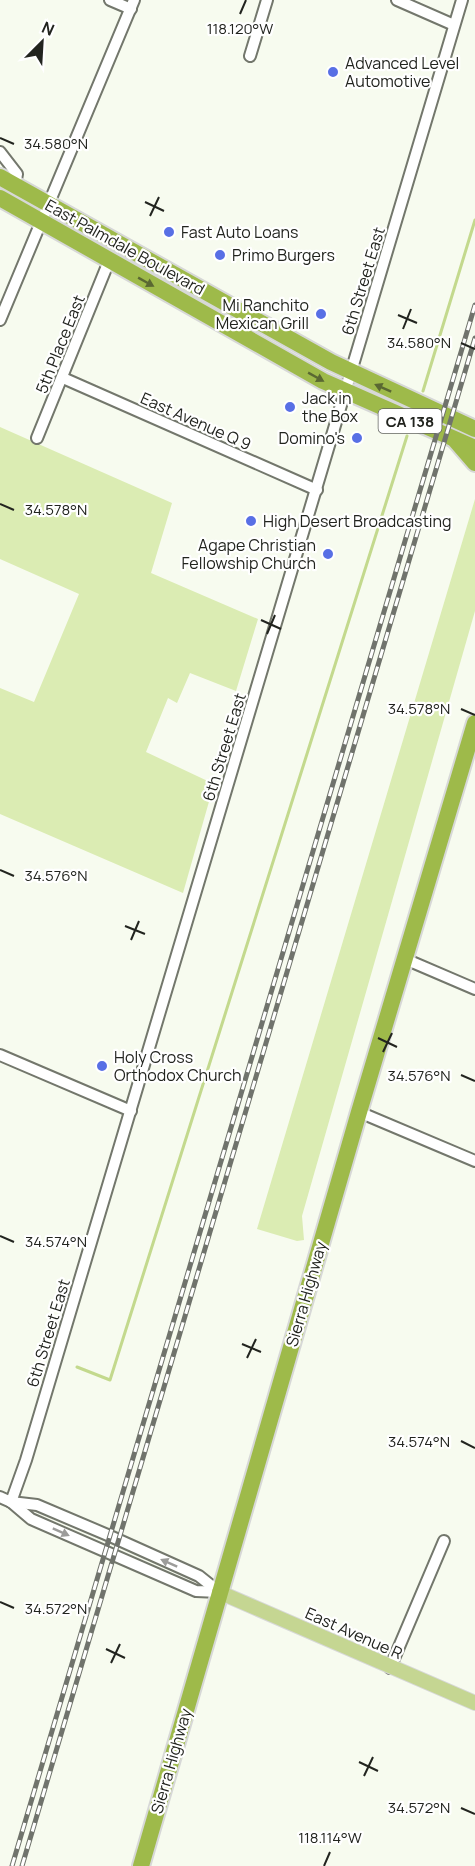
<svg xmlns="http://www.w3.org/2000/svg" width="475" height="1866" viewBox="0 0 475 1866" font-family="Manrope,sans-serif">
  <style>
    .green { fill: #dbecb3 }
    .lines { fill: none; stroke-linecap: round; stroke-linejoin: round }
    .stream { stroke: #c3d98d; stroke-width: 3 }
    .minor-casing { stroke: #73776c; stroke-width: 14 }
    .major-casing { stroke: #d7d8d7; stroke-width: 16 }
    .highway-casing { stroke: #d7d8d7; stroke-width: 20 }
    .minor { stroke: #fff; stroke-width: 10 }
    .major { stroke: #c5d692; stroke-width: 14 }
    .highway { stroke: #9eba4a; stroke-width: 16 }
    .rail-casing { stroke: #70736c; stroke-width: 5 }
    .rail { stroke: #fff; stroke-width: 3; stroke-dasharray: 9; stroke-linecap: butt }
    .oneway { fill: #5a6832 }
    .oneway2 { fill: #9c9c9a }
    .ticks { fill: none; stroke: #22241f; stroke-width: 2 }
    .poi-dot { fill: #586fe5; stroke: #fff; stroke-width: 2 }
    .labels { text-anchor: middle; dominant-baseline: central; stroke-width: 4.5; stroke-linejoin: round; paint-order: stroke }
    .shield { fill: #fff; stroke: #646662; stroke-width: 1.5 }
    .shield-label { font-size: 15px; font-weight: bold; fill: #22241f }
    .poi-label { font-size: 16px; fill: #22241f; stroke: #fff; text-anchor: start }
    .street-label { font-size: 16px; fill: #22241f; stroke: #fff }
    .ticks-label { font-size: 15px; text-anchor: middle; fill: #22241f; stroke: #fff; stroke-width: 4.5; stroke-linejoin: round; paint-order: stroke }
  </style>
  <rect width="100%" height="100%" fill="#f7fbef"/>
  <g class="green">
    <polygon points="0,427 172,503 151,573 258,619 236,691 190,673 177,703 168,698 146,752 214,784 183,893 0,814 0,688 34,702 79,594 0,559"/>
    <polygon points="475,499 475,611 302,1216 304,1240 297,1241 257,1229"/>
  </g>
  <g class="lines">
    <g class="stream">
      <polyline points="423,391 475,220"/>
      <polyline points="77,1367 110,1380 407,436"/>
    </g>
    <defs>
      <g id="minor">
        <polyline points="110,0 131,9"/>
        <polyline points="397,0 454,25"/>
        <polyline points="250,56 267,0"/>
        <polyline points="0,152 17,174 15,185"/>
        <polyline points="0,320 134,0"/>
        <polyline points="63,378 317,490"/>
        <polyline points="37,438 109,261"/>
        <polyline points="405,959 475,989"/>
        <polyline points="0,1055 131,1111"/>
        <polyline points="359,1112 475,1161"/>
        <polyline points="0,1497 11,1502 37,1505 110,1536 199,1576 219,1592"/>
        <polyline points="11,1502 26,1460 462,0"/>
        <polyline points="11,1502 31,1519 196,1591 219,1592"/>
        <polyline points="390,1668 444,1541"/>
      </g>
      <polyline id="major" points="219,1592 475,1703"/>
      <g id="highway">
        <polyline points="0,177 331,362 475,429"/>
        <polyline points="0,198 323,381 475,448"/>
        <polyline points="456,441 475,463"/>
        <polyline points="141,1866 359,1112 475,723"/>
      </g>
    </defs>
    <use href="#minor" class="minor-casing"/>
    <use href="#major" class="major-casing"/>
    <use href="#highway" class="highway-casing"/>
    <use href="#minor" class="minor"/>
    <use href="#major" class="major"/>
    <use href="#highway" class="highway"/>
    <defs>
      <g id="rail">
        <polyline points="12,1866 475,305"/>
        <polyline points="22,1866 475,338"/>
      </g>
    </defs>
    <use href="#rail" class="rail-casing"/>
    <use href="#rail" class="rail"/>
  </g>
  <defs><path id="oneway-solid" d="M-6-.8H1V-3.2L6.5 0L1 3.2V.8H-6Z" transform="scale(1.5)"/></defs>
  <g class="oneway">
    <use href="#oneway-solid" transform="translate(146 282) rotate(29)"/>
    <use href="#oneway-solid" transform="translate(316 377) rotate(29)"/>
    <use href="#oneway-solid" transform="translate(383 388) rotate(-156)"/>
  </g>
  <g class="oneway2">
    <use href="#oneway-solid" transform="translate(61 1532) rotate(24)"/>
    <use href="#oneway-solid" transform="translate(169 1563) rotate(-156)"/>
  </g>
  <path class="ticks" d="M240,14L246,0M0,138L14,144M145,202L164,211M150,216L159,197M398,315L417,323M403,329L411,309M461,343L475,349M0,504L14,510M261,620L281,629M267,634L275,615M461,709L475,715M0,870L14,876M125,926L145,934M131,940L139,921M378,1038L397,1047M383,1052L392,1033M461,1075L475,1081M0,1236L14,1242M242,1344L261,1352M247,1358L256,1339M461,1441L475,1448M0,1602L14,1608M106,1649L125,1658M111,1663L120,1644M359,1762L378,1771M364,1776L373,1757M461,1808L475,1814M324,1866L330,1852"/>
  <g class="poi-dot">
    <circle cx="333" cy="72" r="6"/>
    <circle cx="169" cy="232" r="6"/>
    <circle cx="220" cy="255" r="6"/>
    <circle cx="321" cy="314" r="6"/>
    <circle cx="290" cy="407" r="6"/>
    <circle cx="357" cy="438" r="6"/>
    <circle cx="251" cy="521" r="6"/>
    <circle cx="328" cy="554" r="6"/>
    <circle cx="102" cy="1066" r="6"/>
  </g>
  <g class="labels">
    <rect class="shield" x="378.5" y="409" width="63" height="24" rx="4.5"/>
    <g class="shield-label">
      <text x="410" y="421">CA 138</text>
    </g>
    <g class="poi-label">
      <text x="345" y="63">Advanced Level<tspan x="345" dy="18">Automotive</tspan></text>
      <text x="181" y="232">Fast Auto Loans</text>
      <text x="232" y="255">Primo Burgers</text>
      <text x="309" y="305" text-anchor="end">Mi Ranchito<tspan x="309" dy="18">Mexican Grill</tspan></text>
      <text x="302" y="398">Jack in<tspan x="302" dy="18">the Box</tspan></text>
      <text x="345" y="438" text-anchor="end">Domino's</text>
      <text x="263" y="521">High Desert Broadcasting</text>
      <text x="316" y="545" text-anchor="end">Agape Christian<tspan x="316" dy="18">Fellowship Church</tspan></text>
      <text x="114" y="1057">Holy Cross<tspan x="114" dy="18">Orthodox Church</tspan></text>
    </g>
    <g class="street-label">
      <text transform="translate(125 247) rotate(29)">East Palmdale Boulevard</text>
      <text transform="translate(363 281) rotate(-73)">6th Street East</text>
      <text transform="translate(60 344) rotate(-68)">5th Place East</text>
      <text transform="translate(196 421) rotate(24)">East Avenue Q 9</text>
      <text transform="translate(224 747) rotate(-73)">6th Street East</text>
      <text transform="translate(306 1294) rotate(-74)">Sierra Highway</text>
      <text transform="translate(48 1333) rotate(-73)">6th Street East</text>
      <text transform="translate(354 1633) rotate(24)">East Avenue R</text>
      <text transform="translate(171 1761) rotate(-74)">Sierra Highway</text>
    </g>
  </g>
  <g class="ticks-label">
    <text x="240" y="34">118.120°W</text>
    <text x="56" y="149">34.580°N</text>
    <text x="419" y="348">34.580°N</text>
    <text x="56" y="515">34.578°N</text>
    <text x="419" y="714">34.578°N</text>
    <text x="56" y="881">34.576°N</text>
    <text x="419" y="1081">34.576°N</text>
    <text x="56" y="1247">34.574°N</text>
    <text x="419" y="1447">34.574°N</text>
    <text x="56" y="1614">34.572°N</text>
    <text x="419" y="1813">34.572°N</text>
    <text x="330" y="1843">118.114°W</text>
  </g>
  <g transform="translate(42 42) rotate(24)" stroke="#ffffff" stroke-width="4.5" paint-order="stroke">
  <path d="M0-4.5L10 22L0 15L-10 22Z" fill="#22241f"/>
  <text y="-9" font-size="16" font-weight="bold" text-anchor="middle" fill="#22241f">N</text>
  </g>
</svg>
